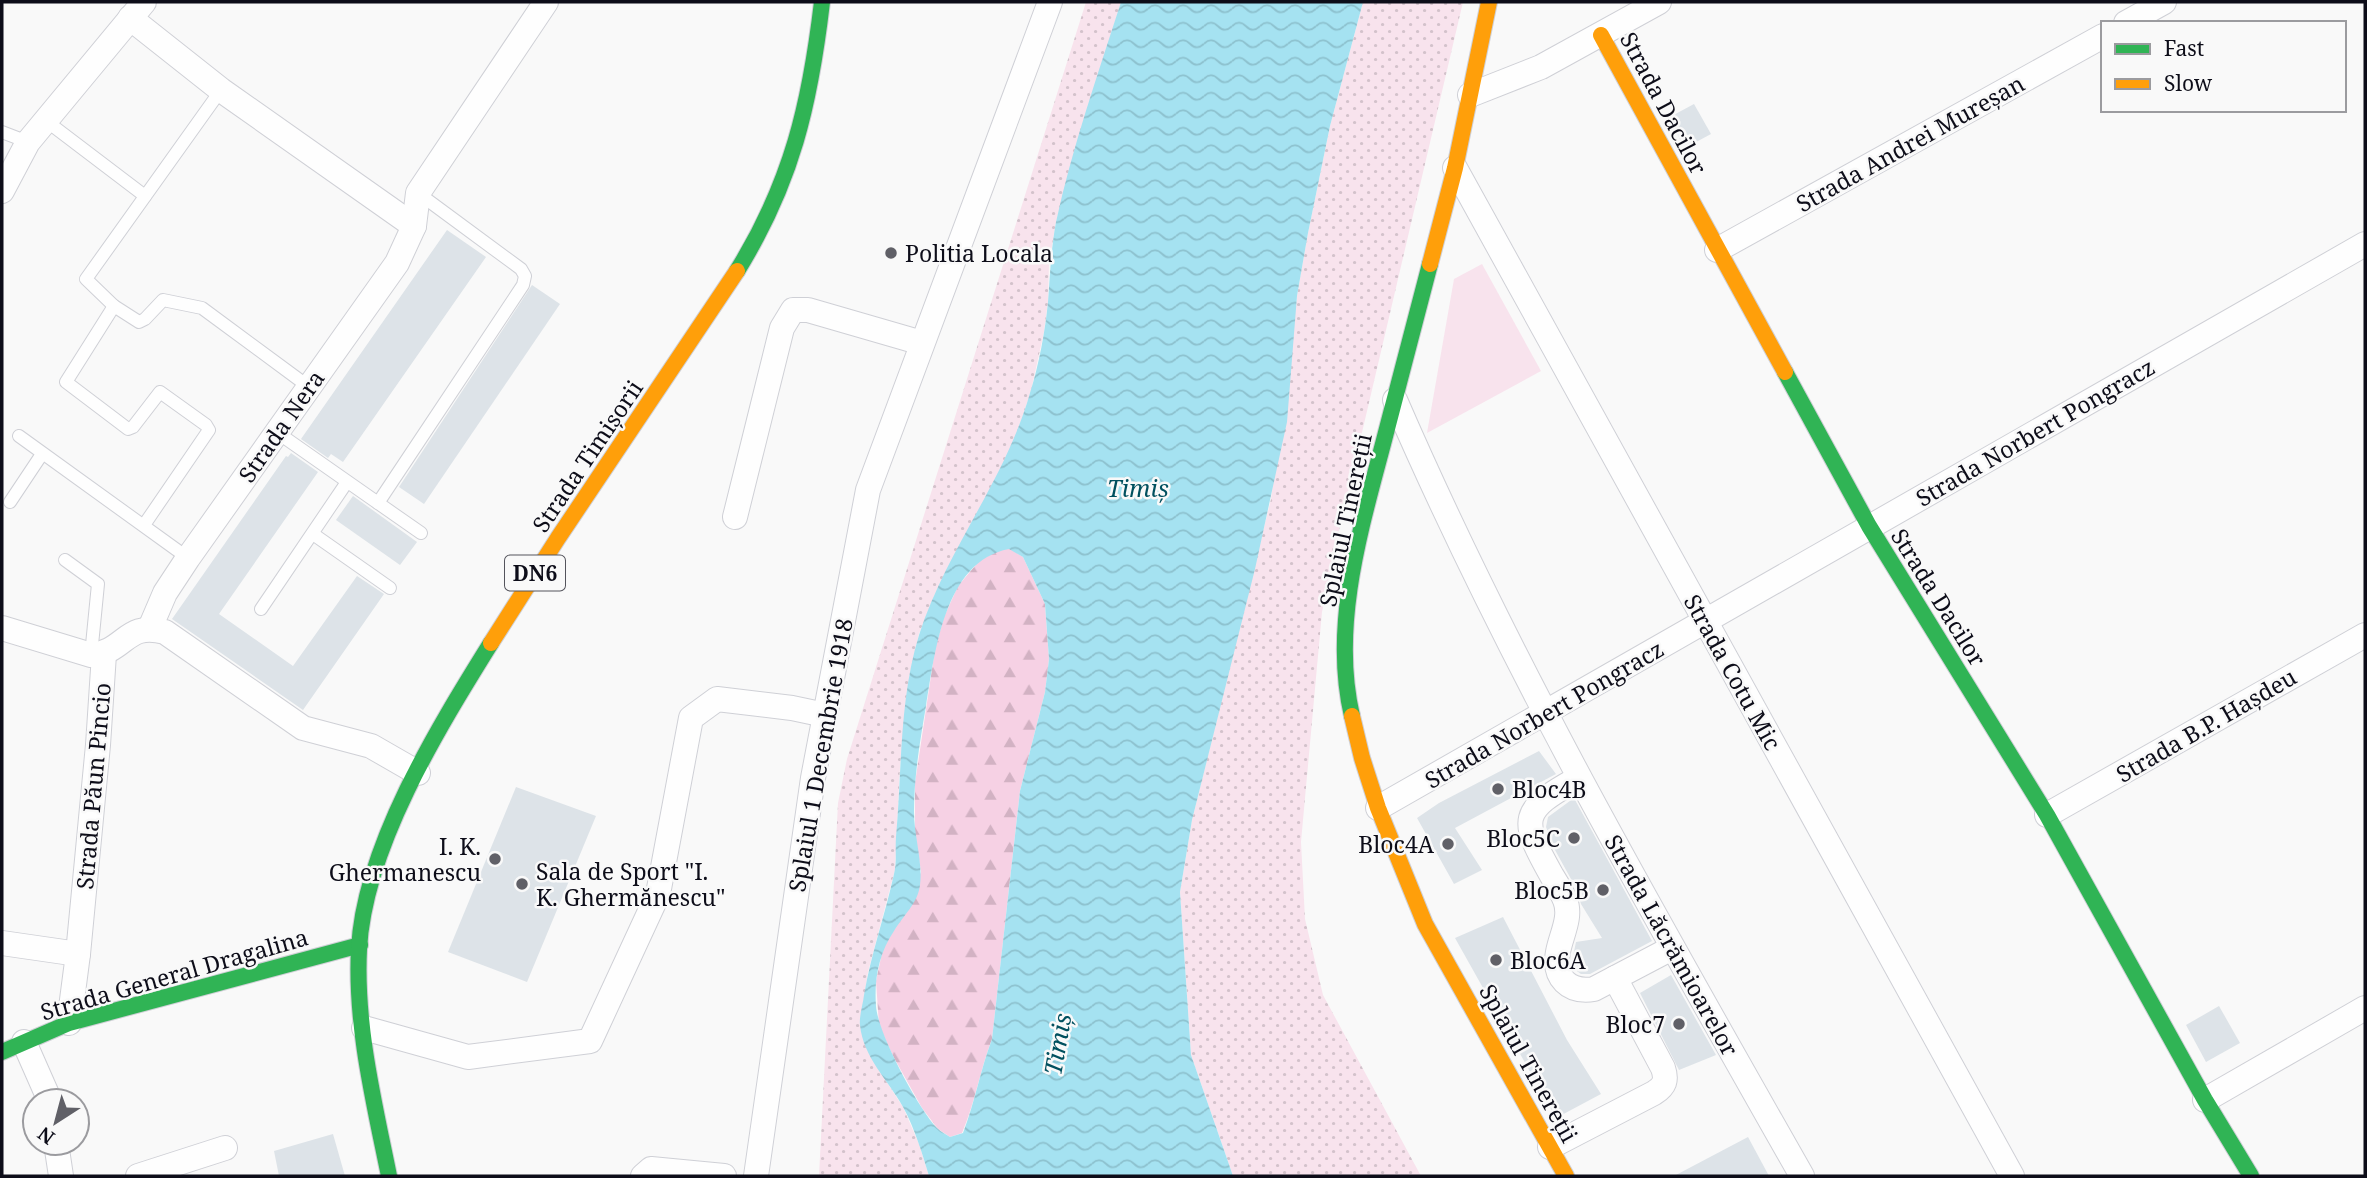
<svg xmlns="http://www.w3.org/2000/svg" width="2367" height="1178" viewBox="0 0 2367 1178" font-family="'Noto Serif',serif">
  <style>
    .grass { fill: url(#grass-dots) }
    .forest { fill: url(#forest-firs) }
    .green { fill: #f8e3ed }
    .water { fill: url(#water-waves); fill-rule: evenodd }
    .building { fill: #dde3e8 }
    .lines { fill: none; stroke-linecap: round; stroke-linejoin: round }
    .lane-casing { stroke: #cfd0d6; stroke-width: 14 }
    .street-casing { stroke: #cfd0d6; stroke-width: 26 }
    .fast-casing { stroke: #cfd0d6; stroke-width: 18 }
    .slow-casing { stroke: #cfd0d6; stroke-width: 18 }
    .lane { stroke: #fefefe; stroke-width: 12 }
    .street { stroke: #fefefe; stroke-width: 24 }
    .fast { stroke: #30b455; stroke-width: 16 }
    .slow { stroke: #ff9f0a; stroke-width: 16 }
    .poi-dot { fill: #606067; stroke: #f9f9f9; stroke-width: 2.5 }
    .labels { text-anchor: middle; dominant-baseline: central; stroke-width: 5; stroke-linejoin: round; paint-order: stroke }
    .shield { fill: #f9f9f9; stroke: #54545c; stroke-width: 2 }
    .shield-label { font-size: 21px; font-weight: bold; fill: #0d0d19 }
    .street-label { font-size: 23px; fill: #0d0d19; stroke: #f9f9f9 }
    .poi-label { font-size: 23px; fill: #0d0d19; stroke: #f9f9f9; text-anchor: end }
    .water-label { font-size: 24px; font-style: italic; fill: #00505f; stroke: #f9f9f9 }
  </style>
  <defs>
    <pattern id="grass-dots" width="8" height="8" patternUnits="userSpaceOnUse" patternTransform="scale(1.75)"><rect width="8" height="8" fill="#f8e3ed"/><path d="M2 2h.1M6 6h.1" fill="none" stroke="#d3c2cb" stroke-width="1.8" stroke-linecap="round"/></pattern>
    <pattern id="forest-firs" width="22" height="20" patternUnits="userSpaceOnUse" patternTransform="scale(1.75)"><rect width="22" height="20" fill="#f6d1e4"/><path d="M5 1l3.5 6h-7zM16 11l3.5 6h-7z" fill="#d2b2c3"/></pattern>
    <pattern id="water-waves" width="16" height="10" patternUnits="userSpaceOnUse" patternTransform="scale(1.75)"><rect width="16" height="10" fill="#a5e2f1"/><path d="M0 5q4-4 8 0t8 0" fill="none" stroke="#8dc1ce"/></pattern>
  </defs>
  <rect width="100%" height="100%" fill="#f9f9f9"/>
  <g class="grass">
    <polygon points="1086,2 1121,2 1072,163 1056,222 1049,264 1048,302 1044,332 1031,391 1016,436 1001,470 934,596 919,634 910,673 900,767 895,870 868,972 860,1024 877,1067 903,1107 919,1144 929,1176 819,1176 838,803 847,759"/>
    <polygon points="1363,2 1463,2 1337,539 1322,612 1301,842 1305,919 1323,995 1421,1176 1233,1176 1191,1055 1180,892 1192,820 1271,499 1297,296 1308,233 1330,126"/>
  </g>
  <path class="forest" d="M1009,548L1023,557L1045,604L1049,659L1045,692L1020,791L992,1039C980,1070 975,1103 962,1133L950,1137L938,1129L922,1108L893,1056L879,1025L876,981L883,948L894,930L921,872L915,833V783L935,649L944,617L958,586L980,560L997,551Z"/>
  <polygon class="green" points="1482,264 1541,371 1427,433 1454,279"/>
  <path class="water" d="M1121,2H1363L1330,126L1308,233L1297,296L1287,422L1255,569L1192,820L1180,892L1191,1055L1233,1176H929C922,1153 915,1129 903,1107C888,1080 863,1057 860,1025C859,1016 863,1004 864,995C871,954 885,915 894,874C897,862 895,850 896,837C902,770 899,700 919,635C946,550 1005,481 1030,393C1039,364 1045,332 1048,302C1050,275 1051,249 1056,222C1072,148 1098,74 1121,2ZM1009,549L1023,557L1045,604L1049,659L1045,692L1020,791L992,1039C980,1071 975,1102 963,1133L950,1137C946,1134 941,1132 937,1128C918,1108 878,1034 876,1006C874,979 879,953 894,931C903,916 918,903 920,885C923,862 914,836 914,812C914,776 920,741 926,706C935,653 944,561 1009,549Z"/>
  <g class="building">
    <polygon points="1694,104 1711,134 1685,148 1668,118"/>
    <polygon points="447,230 486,257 343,462 331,454 328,458 301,439"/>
    <polygon points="532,285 560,304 424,504 399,487"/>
    <polygon points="291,453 318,472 219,614 293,666 357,576 384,594 303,710 172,619 286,456 288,457"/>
    <polygon points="353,496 417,542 400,565 336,520"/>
    <polygon points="1539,751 1556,774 1455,828 1482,870 1454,884 1417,818 1439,803"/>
    <polygon points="516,787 596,816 527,982 448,952"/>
    <polygon points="1574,798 1652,941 1590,974 1581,974 1574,969 1572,961 1576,942 1602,938 1581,904 1576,888 1555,850 1546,827 1548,817"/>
    <polygon points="1503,917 1567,1040 1601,1094 1556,1118 1455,938"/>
    <polygon points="1671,975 1716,1055 1679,1070 1640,993"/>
    <polygon points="2219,1006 2240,1043 2206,1062 2186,1025"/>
    <polygon points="333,1134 345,1176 279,1176 274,1151"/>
    <polygon points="1748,1137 1769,1176 1674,1176"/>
  </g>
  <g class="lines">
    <defs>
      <g id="lane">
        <polyline points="221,90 86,279 114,306 139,322 145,319 163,300 202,308 309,387"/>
        <polyline points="45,120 145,196"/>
        <polyline points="2,132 28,142"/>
        <polyline points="114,306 66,382 128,429 133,427 160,392 206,425 209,430 144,525"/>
        <polyline points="278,433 378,503 523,285 525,276 521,269 418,193"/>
        <polyline points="19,436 188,558"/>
        <polyline points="10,502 42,454"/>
        <polyline points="378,503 421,533"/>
        <polyline points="313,534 390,588"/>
        <polyline points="65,560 98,584 91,655"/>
        <polyline points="261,609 347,482"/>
      </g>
      <g id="street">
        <polyline points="130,18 221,90 414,226"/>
        <polyline points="2126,23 2164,2"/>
        <polyline points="1470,95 1541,67 1659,2"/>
        <polyline points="1455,168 2012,1176"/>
        <polyline points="2,191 28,142 144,2"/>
        <polyline points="1717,250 2103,36"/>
        <path d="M1395,400C1511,668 1658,922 1802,1176"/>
        <polyline points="735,517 782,328 793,310 808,310 922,343"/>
        <path d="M2,628L91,655C126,652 125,621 165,632L303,728L371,746L418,773"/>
        <polyline points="150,628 165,593 188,558 397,263 414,226 418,193 546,2"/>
        <path d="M1579,778C1519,811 1520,819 1552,876C1557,884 1562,892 1565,900C1572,917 1561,935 1558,952C1553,978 1569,993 1594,989L1672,948"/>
        <polyline points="1378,808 2365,244"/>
        <polyline points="2047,815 2365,635"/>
        <polyline points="2,943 78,954"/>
        <polyline points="69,1023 78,954 98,745 104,654"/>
        <polyline points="364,1028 468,1057 590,1041 658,894 691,718 717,699 792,708 825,715"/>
        <polyline points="24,1042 50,1101"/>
        <polyline points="2205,1100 2365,1008"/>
        <polyline points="56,1143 61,1176"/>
        <path d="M1550,1147L1654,1093C1665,1086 1667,1080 1663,1068L1615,978"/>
        <polyline points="138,1176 225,1148"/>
        <polyline points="643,1176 651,1169 724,1176"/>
        <polyline points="756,1176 813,778 868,490 1050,2"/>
      </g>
      <g id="fast">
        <path d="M737,271C792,182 810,104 822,2"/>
        <polyline points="1785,372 1869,526 2047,815 2205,1100 2251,1176"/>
        <path d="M1352,716C1331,626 1360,531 1383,444C1399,384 1414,324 1430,264"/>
        <polyline points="2,1052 69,1023 360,945"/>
        <path d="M389,1176C374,1102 355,1025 359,949C364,848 438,728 491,643"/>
      </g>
      <g id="slow">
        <polyline points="1601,35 1785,372"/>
        <polyline points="1430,264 1455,168 1489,2"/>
        <polyline points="491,643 558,538 737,271"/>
        <polyline points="1352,716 1362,758 1378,808 1425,924 1566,1176"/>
      </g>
    </defs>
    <use href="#lane" class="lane-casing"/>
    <use href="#street" class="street-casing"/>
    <use href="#fast" class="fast-casing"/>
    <use href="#slow" class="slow-casing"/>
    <use href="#lane" class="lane"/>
    <use href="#street" class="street"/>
    <use href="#fast" class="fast"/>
    <use href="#slow" class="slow"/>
  </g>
  <g class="poi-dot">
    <circle cx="891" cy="253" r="7"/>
    <circle cx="1498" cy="789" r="7"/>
    <circle cx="1574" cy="838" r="7"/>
    <circle cx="1448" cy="844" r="7"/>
    <circle cx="495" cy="859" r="7"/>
    <circle cx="522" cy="884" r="7"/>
    <circle cx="1603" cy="890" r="7"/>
    <circle cx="1496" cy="960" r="7"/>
    <circle cx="1679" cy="1024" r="7"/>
  </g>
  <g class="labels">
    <rect class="shield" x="505" y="555.5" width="60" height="35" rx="5"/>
    <g class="shield-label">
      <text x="535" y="573">DN6</text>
    </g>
    <g class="street-label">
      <text transform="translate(1664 103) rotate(62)">Strada Dacilor</text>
      <text transform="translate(1910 143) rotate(-29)">Strada Andrei Mureșan</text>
      <text transform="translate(281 426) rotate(-55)">Strada Nera</text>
      <text transform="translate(2035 432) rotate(-30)">Strada Norbert Pongracz</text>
      <text transform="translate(587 456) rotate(-56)">Strada Timișorii</text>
      <text transform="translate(1345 520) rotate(-78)">Splaiul Tinereții</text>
      <text transform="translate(1939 597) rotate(58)">Strada Dacilor</text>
      <text transform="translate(1733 672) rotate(61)">Strada Cotu Mic</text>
      <text transform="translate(1544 714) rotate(-30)">Strada Norbert Pongracz</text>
      <text transform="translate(2206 725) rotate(-30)">Strada B.P. Hașdeu</text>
      <text transform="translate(820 755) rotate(-80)">Splaiul 1 Decembrie 1918</text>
      <text transform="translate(93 786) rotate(-85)">Strada Păun Pincio</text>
      <text transform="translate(1672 945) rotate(61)">Strada Lăcrămioarelor</text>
      <text transform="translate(174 974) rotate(-16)">Strada General Dragalina</text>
      <text transform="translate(1529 1063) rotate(61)">Splaiul Tinereții</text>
    </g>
    <g class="poi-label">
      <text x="905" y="253" text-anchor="start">Politia Locala</text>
      <text x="1512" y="789" text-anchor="start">Bloc4B</text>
      <text x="1560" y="838">Bloc5C</text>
      <text x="1434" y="844">Bloc4A</text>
      <text x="481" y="846">I. K.<tspan x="481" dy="26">Ghermanescu</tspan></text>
      <text x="536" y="871" text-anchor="start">Sala de Sport "I.<tspan x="536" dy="26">K. Ghermănescu"</tspan></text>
      <text x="1589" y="890">Bloc5B</text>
      <text x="1510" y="960" text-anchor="start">Bloc6A</text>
      <text x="1665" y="1024">Bloc7</text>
    </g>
    <g class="water-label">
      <text x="1138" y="487">Timiș</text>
      <text transform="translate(1057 1044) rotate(-80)">Timiș</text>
    </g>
  </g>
  <rect width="2367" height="1178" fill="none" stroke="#0d0d19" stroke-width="7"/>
  <rect x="2101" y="21" width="245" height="91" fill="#f9f9f9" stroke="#9b9b9f" stroke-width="2"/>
  <rect x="2115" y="44" width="35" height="10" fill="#30b455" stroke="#9b9b9f" stroke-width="2"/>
  <text x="2164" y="56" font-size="21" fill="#0d0d19">Fast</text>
  <rect x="2115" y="79" width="35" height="10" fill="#ff9f0a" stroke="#9b9b9f" stroke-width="2"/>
  <text x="2164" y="91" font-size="21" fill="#0d0d19">Slow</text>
  <g transform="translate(56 1122) rotate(216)"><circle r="33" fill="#f9f9f9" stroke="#9b9b9f" stroke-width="2"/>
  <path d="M0-5L12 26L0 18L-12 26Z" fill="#606067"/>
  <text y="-10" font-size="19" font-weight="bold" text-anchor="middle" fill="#0d0d19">N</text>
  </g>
</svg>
